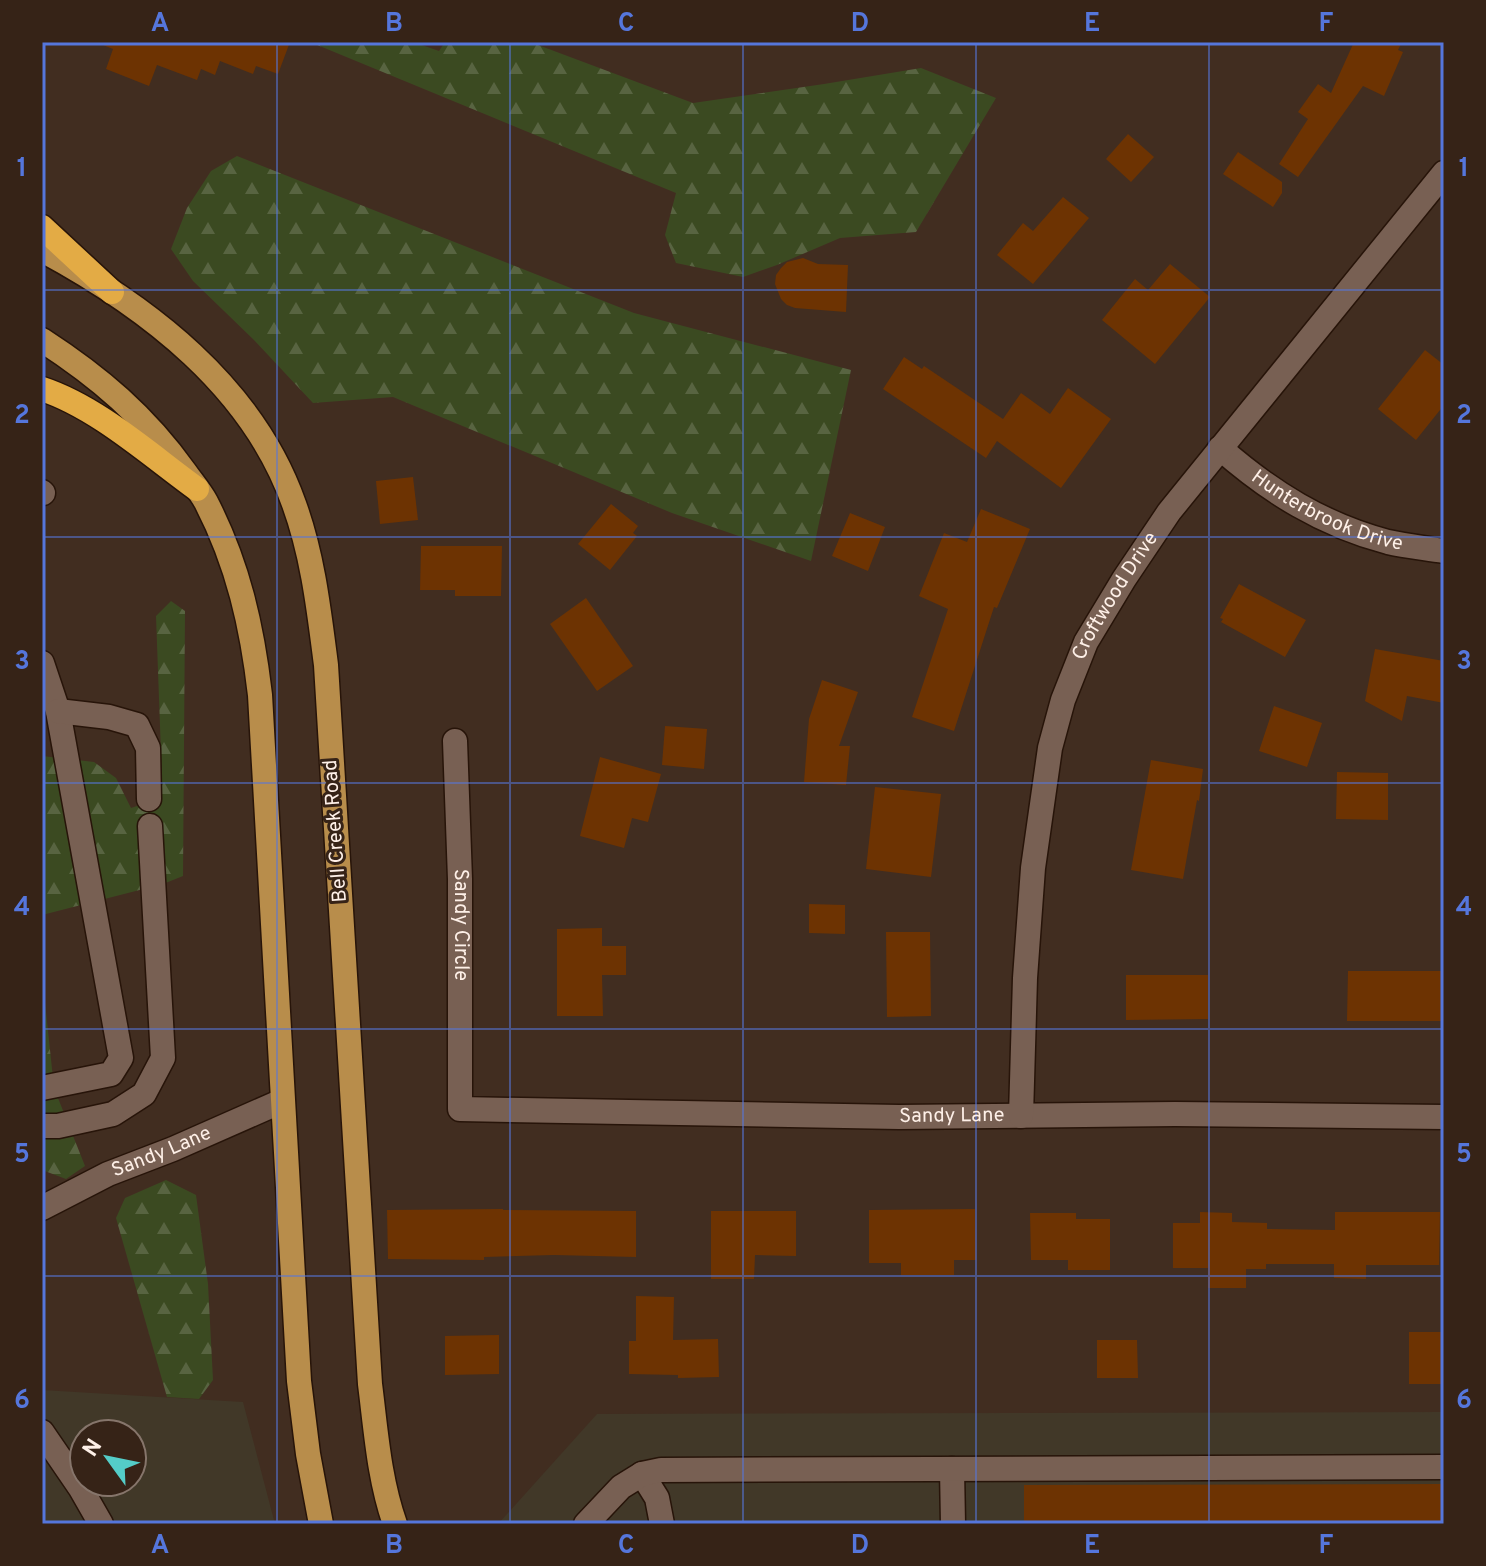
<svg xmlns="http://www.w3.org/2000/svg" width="1486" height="1566" viewBox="0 0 1486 1566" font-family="Overpass,sans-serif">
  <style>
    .commercial { fill: #413828; fill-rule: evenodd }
    .forest { fill: url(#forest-firs) }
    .building { fill: #6d3302 }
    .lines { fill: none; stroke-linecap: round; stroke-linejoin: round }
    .minor-casing { stroke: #271409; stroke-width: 27 }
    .major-casing { stroke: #271409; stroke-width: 27 }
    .highway-casing { stroke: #271409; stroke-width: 27 }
    .minor { stroke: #786053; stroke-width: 24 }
    .major { stroke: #b88d4b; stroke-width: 24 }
    .highway { stroke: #e3ab45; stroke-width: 24 }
    .grid { fill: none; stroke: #5576dc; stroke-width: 2; stroke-opacity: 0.55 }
    .labels { text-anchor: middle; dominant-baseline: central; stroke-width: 6; stroke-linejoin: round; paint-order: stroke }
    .street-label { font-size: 20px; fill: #fef0e8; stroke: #362317 }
    .neatline { fill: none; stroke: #5576dc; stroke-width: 3 }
    .grid-label { font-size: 26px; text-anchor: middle; font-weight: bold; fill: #5576dc }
  </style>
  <defs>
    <pattern id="forest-firs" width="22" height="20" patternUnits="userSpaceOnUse" patternTransform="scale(2)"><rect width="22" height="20" fill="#3b4a21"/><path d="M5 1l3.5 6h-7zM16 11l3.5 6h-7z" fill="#586441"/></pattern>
  </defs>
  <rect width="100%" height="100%" fill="#412d20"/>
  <g class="commercial">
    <path d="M42,1390L243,1402L275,1524H42ZM84,1434H132V1482H84Z"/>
    <polygon points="1444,1412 1444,1524 498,1524 597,1414"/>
  </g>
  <g class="forest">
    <polygon points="310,42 413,42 439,51 445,42 530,42 693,103 824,84 921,68 996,98 916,232 840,238 777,265 743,277 676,263 665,235 676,193"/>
    <polygon points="237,156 634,313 851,370 811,561 672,513 393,397 313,403 254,340 193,281 171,249 187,208 211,171"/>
    <polygon points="171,601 185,611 183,876 163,884 42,915 42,756 94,762 116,778 131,808 155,800 162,780 156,616"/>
    <polygon points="42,974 54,1088 85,1166 66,1179 42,1170"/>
    <polygon points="166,1180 196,1195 208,1284 213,1380 199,1399 167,1397 116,1218 125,1198"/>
  </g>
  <g class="building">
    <polygon points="103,42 290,42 278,74 256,66 253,74 220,61 215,75 201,69 197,80 157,65 149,86 106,69 113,49 103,45"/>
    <polygon points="1354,42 1402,42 1398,50 1403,52 1384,96 1363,86 1298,177 1279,164 1308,119 1298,112 1318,84 1331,93"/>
    <polygon points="1128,134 1154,157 1131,182 1106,159"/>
    <polygon points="1238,152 1282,182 1282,193 1273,207 1223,174"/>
    <polygon points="1063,197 1089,218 1033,284 997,255 1023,223 1033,231"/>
    <polygon points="803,258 818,264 848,265 846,312 795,308 787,305 781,299 775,284 776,275 781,268 787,262"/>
    <polygon points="1170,264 1210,297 1155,364 1102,320 1135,279 1148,290"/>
    <polygon points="1425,350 1444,365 1444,405 1416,440 1378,409"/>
    <polygon points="904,357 922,369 924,366 1003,419 1021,393 1050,414 1068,388 1111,419 1061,488 997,441 986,458 883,389"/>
    <polygon points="413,477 418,520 380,524 376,481"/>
    <polygon points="611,504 638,526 633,533 637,536 610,570 578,544"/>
    <polygon points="981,509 1030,529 997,608 994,607 954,731 912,717 948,609 919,596 944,533 967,542"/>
    <polygon points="850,513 885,527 868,571 832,556"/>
    <polygon points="421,546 502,546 501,596 455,596 455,590 420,590"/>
    <polygon points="1239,584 1306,620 1285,657 1221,622 1223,619 1220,618"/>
    <polygon points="586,598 633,666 597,691 550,624"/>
    <polygon points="1375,649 1444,661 1444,703 1407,696 1402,721 1365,701"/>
    <polygon points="822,680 858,692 839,746 850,746 846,785 804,782 809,719"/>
    <polygon points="1274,706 1322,723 1307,767 1259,751"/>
    <polygon points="665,726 707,729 704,769 662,765"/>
    <polygon points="600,757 661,774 648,822 632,818 624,848 580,836"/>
    <polygon points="1151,760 1203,769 1199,801 1197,800 1183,879 1131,870"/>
    <polygon points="1337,772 1388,773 1388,820 1336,819"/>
    <polygon points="875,787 941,794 931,877 866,869"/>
    <polygon points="809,904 845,905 845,934 809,933"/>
    <polygon points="602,928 602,946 626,946 626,975 602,975 603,1016 557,1016 557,929"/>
    <polygon points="886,932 930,932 931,1016 887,1017"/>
    <polygon points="1348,971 1444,971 1444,1021 1347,1021"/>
    <polygon points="1126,975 1208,975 1208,1019 1126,1020"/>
    <polygon points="503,1209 503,1210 636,1211 636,1257 554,1255 484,1257 484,1260 388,1259 387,1210"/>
    <polygon points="975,1209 976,1260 954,1260 954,1275 901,1275 901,1263 869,1263 869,1210"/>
    <polygon points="711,1211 796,1211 796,1256 755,1255 754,1279 711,1279"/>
    <polygon points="1200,1212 1232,1213 1232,1222 1267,1223 1267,1229 1335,1230 1335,1212 1440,1212 1439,1265 1366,1265 1366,1279 1334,1278 1334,1264 1266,1264 1266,1269 1246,1269 1246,1288 1208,1288 1208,1268 1173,1268 1173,1223 1200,1223"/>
    <polygon points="1030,1213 1076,1213 1076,1219 1110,1219 1110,1270 1068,1270 1068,1260 1031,1260"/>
    <polygon points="636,1296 674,1297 673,1340 718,1339 719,1377 678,1378 678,1375 629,1374 629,1341 636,1341"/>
    <rect x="1409" y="1332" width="35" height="52"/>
    <polygon points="499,1335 499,1374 445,1375 445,1336"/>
    <polygon points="1097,1340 1137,1340 1138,1378 1097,1378"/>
    <polygon points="1444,1484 1444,1524 1024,1524 1024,1485"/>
  </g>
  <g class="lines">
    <defs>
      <g id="minor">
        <path id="s1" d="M1220,448C1270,492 1323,525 1388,542C1406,546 1426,548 1444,551"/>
        <polyline points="42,492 43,493"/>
        <polyline points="42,663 58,711 121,1058 111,1074 42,1088"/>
        <polyline points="58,711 109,717 137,725 148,748 149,799"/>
        <path id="s2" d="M455,741L460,879V1109L899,1117L1175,1114L1444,1117"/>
        <path id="s3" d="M1021,1116L1025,978L1033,868L1050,748L1063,700L1086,642L1124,579L1169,512L1444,173"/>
        <polyline points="42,1126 58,1126 113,1114 144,1094 163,1058 150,826"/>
        <path id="s4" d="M42,1208L108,1174L173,1149L282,1101"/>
        <polyline points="42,1432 81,1489 101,1524"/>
        <polyline points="952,1469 953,1524"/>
        <polyline points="642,1474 657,1498 662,1524"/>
        <polyline points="586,1524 621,1487 642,1474 661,1470 1444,1467"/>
      </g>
      <g id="major">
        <path d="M42,250C148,307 253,387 294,504C313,556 319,611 326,665L370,1384C376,1431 379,1479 395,1524"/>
        <path d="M42,340C99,377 145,416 185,472C192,482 200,491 206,502C238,564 252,626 260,695L299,1381L308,1454L321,1524"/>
      </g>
      <g id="highway">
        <polyline points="42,227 112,292"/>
        <path d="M42,389C97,407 150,455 197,489"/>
      </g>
    </defs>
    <use href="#minor" class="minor-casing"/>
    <use href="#major" class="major-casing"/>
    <use href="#highway" class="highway-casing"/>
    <use href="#minor" class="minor"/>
    <use href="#major" class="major"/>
    <use href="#highway" class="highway"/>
  </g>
  <path class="grid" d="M277,42V1524M510,42V1524M743,42V1524M976,42V1524M1209,42V1524M42,290H1444M42,537H1444M42,783H1444M42,1029H1444M42,1276H1444"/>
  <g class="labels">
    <g class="street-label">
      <text stroke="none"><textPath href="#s1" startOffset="126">Hunterbrook Drive</textPath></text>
      <text stroke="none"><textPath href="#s3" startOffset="536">Croftwood Drive</textPath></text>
      <text transform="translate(336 831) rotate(-94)">Bell Creek Road</text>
      <text stroke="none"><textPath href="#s2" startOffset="184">Sandy Circle</textPath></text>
      <text stroke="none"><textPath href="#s2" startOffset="860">Sandy Lane</textPath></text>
      <text stroke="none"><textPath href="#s4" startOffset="132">Sandy Lane</textPath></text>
    </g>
  </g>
  <rect width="1486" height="1566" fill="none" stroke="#362317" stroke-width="88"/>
  <g transform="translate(108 1458) rotate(303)"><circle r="38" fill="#362317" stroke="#86756b" stroke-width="2"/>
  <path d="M0-6L14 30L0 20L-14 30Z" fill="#54cdc8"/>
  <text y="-12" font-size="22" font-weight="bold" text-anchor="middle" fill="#fef0e8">N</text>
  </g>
  <rect x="44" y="44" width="1398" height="1478" class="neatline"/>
  <g class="grid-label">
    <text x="160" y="31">A</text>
    <text x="394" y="31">B</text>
    <text x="626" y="31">C</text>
    <text x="860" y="31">D</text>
    <text x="1092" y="31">E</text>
    <text x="1326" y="31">F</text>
    <text x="22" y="176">1</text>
    <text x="1464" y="176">1</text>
    <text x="22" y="423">2</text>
    <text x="1464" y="423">2</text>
    <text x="22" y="669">3</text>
    <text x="1464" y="669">3</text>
    <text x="22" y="915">4</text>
    <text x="1464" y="915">4</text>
    <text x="22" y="1162">5</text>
    <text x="1464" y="1162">5</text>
    <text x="22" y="1408">6</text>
    <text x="1464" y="1408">6</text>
    <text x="160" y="1553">A</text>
    <text x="394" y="1553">B</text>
    <text x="626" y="1553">C</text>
    <text x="860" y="1553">D</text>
    <text x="1092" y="1553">E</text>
    <text x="1326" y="1553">F</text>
  </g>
</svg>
